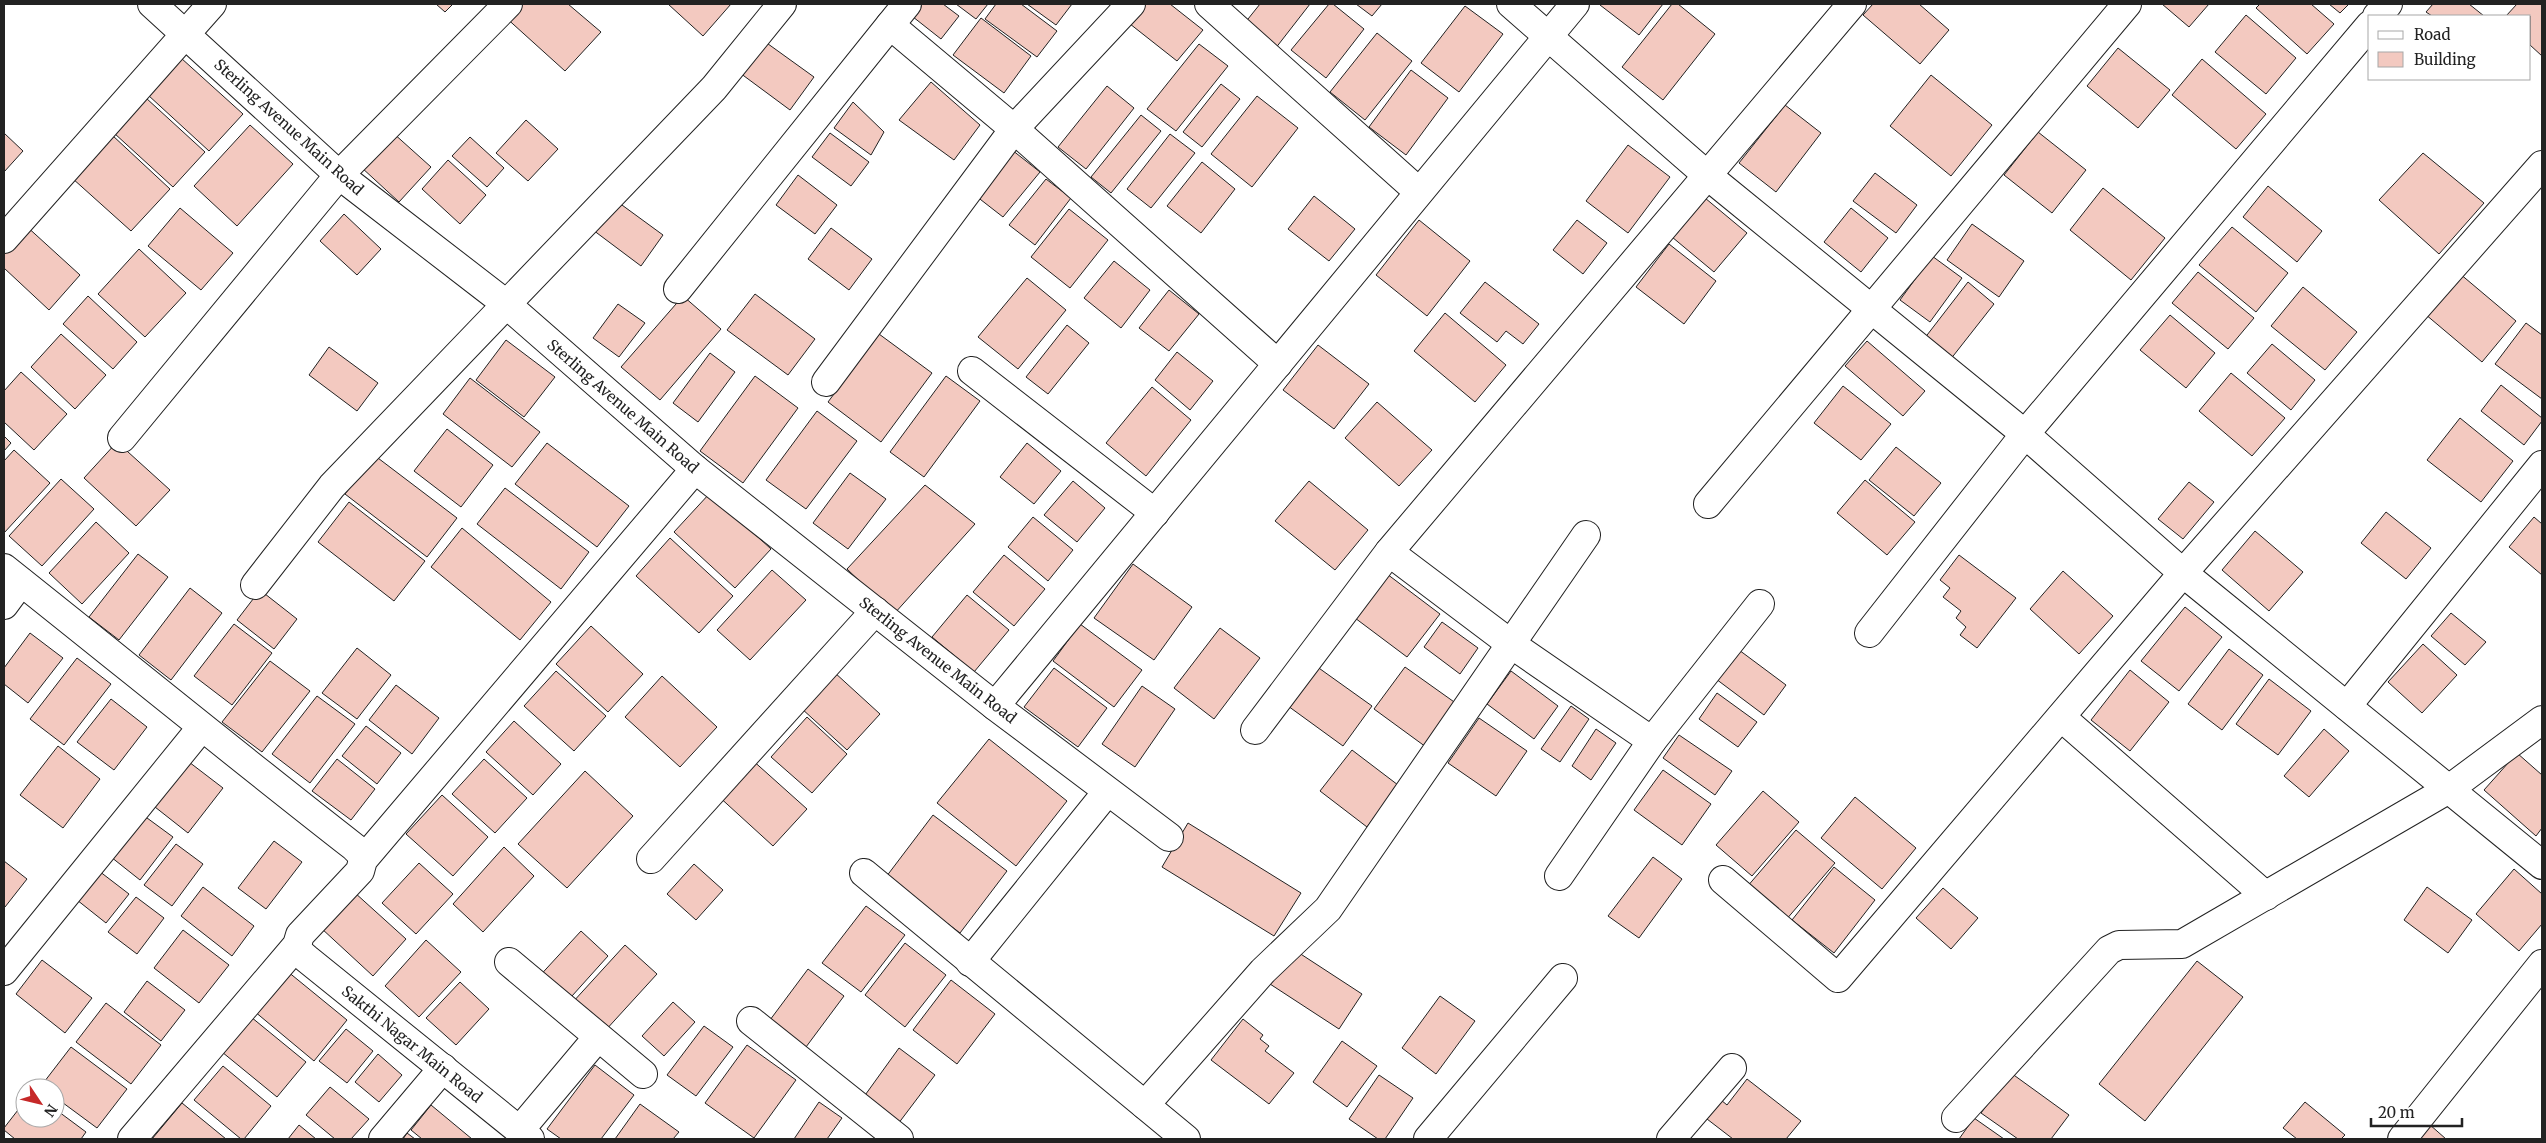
<svg xmlns="http://www.w3.org/2000/svg" width="2546" height="1143" viewBox="0 0 2546 1143" font-family="Merriweather,serif">
  <style>
    .building { fill: #f3c9c0; stroke: #222 }
    .lines { fill: none; stroke-linecap: round; stroke-linejoin: round }
    .street-casing { stroke: #222; stroke-width: 30 }
    .street { stroke: #fff; stroke-width: 28 }
    .labels { text-anchor: middle; dominant-baseline: central; stroke-width: 4; stroke-linejoin: round; paint-order: stroke }
    .street-label { font-size: 15px; fill: #222; stroke: #fff }
  </style>
  <rect width="100%" height="100%" fill="#fff"/>
  <g class="building">
    <polygon points="436,4 453,4 445,12"/>
    <polygon points="514,4 568,4 601,32 565,71 503,15"/>
    <polygon points="668,4 731,4 703,36"/>
    <polygon points="916,4 943,4 959,16 941,39 908,13"/>
    <polygon points="956,4 988,4 976,19"/>
    <polygon points="996,4 1021,4 1057,31 1037,57 985,19"/>
    <polygon points="1027,4 1072,4 1056,25"/>
    <polygon points="1138,4 1170,4 1203,30 1177,61 1125,20"/>
    <polygon points="1260,4 1310,4 1275,49 1244,24"/>
    <polygon points="1329,4 1333,4 1364,29 1326,78 1291,50"/>
    <polygon points="1356,4 1382,4 1372,16"/>
    <polygon points="1601,4 1663,4 1639,35 1600,5"/>
    <polygon points="1672,4 1678,4 1715,34 1663,100 1622,67"/>
    <polygon points="1873,4 1919,4 1949,30 1920,64 1863,15"/>
    <polygon points="2162,4 2209,4 2189,27"/>
    <polygon points="2260,4 2311,4 2334,24 2307,54 2256,8"/>
    <polygon points="2329,4 2349,4 2340,13"/>
    <polygon points="2433,4 2469,4 2484,16 2432,16 2426,12"/>
    <polygon points="2517,4 2542,4 2542,56 2530,45 2530,16 2506,16"/>
    <polygon points="1465,6 1503,34 1459,92 1421,63"/>
    <polygon points="2246,15 2296,58 2266,94 2215,52"/>
    <polygon points="981,18 1031,56 1004,93 953,55"/>
    <polygon points="1377,33 1412,61 1365,120 1330,92"/>
    <polygon points="764,41 814,77 790,110 740,73"/>
    <polygon points="1199,44 1228,66 1176,131 1147,109"/>
    <polygon points="2118,48 2170,90 2138,128 2087,86"/>
    <polygon points="181,58 243,114 209,151 148,95"/>
    <polygon points="2202,59 2266,114 2236,149 2172,95"/>
    <polygon points="1411,70 1448,98 1406,155 1369,127"/>
    <polygon points="1931,75 1992,125 1951,176 1890,126"/>
    <polygon points="931,82 980,125 954,160 899,120"/>
    <polygon points="1221,84 1240,99 1202,147 1183,132"/>
    <polygon points="1107,86 1134,108 1086,169 1058,147"/>
    <polygon points="1257,96 1298,128 1252,187 1211,154"/>
    <polygon points="146,98 205,152 173,187 114,133"/>
    <polygon points="853,102 884,132 871,155 834,128"/>
    <polygon points="1785,105 1821,133 1776,192 1739,163"/>
    <polygon points="1141,115 1161,131 1111,193 1091,177"/>
    <polygon points="526,120 558,149 528,181 496,153"/>
    <polygon points="250,125 293,164 237,226 194,186"/>
    <polygon points="392,132 431,167 399,202 361,167"/>
    <polygon points="2038,132 2086,170 2052,213 2004,175"/>
    <polygon points="4,133 23,151 4,172"/>
    <polygon points="830,133 869,162 851,186 812,157"/>
    <polygon points="1170,134 1195,153 1151,208 1127,189"/>
    <polygon points="112,135 170,189 131,231 72,178"/>
    <polygon points="470,137 504,168 487,187 452,156"/>
    <polygon points="1628,145 1670,177 1628,233 1586,201"/>
    <polygon points="1012,150 1040,172 1003,217 976,196"/>
    <polygon points="2423,153 2484,203 2439,254 2379,200"/>
    <polygon points="448,160 486,195 460,224 422,189"/>
    <polygon points="1202,162 1235,189 1201,233 1167,206"/>
    <polygon points="1875,173 1917,205 1896,233 1853,201"/>
    <polygon points="798,175 837,205 815,234 776,205"/>
    <polygon points="1046,179 1071,198 1035,245 1009,225"/>
    <polygon points="2268,186 2322,231 2297,262 2243,217"/>
    <polygon points="2103,188 2165,238 2131,280 2070,230"/>
    <polygon points="1314,196 1355,229 1329,261 1288,229"/>
    <polygon points="611,197 663,235 641,266 589,227"/>
    <polygon points="1705,198 1747,233 1714,272 1672,237"/>
    <polygon points="180,208 233,253 201,290 148,246"/>
    <polygon points="1851,208 1888,238 1861,272 1824,242"/>
    <polygon points="1069,209 1108,240 1070,288 1031,257"/>
    <polygon points="344,214 381,249 357,275 320,241"/>
    <polygon points="1419,220 1470,261 1427,316 1376,275"/>
    <polygon points="1577,220 1607,243 1583,274 1553,250"/>
    <polygon points="24,224 80,275 49,310 4,268 4,246"/>
    <polygon points="1972,224 2024,261 1999,297 1947,260"/>
    <polygon points="2232,227 2288,273 2256,312 2199,265"/>
    <polygon points="831,228 872,259 849,290 808,259"/>
    <polygon points="1669,244 1716,281 1684,324 1636,287"/>
    <polygon points="139,249 186,293 145,337 98,294"/>
    <polygon points="1932,256 1962,278 1930,322 1900,300"/>
    <polygon points="1114,261 1150,290 1121,328 1084,298"/>
    <polygon points="2198,272 2254,318 2228,349 2172,303"/>
    <polygon points="2459,273 2516,321 2482,362 2425,314"/>
    <polygon points="1027,278 1066,310 1018,369 978,337"/>
    <polygon points="1485,282 1539,324 1523,344 1506,331 1497,342 1460,313"/>
    <polygon points="1968,282 1994,304 1950,360 1924,339"/>
    <polygon points="2303,287 2357,332 2325,370 2271,326"/>
    <polygon points="1169,290 1199,314 1169,351 1139,328"/>
    <polygon points="755,294 815,339 788,375 727,330"/>
    <polygon points="88,296 137,342 113,369 63,324"/>
    <polygon points="683,296 721,329 660,400 621,367"/>
    <polygon points="618,304 645,323 619,357 593,338"/>
    <polygon points="1445,313 1506,365 1475,402 1414,351"/>
    <polygon points="2170,315 2215,353 2186,388 2140,350"/>
    <polygon points="2526,323 2542,335 2542,399 2495,364"/>
    <polygon points="1067,325 1089,343 1048,394 1026,377"/>
    <polygon points="61,334 106,375 75,409 31,367"/>
    <polygon points="879,334 932,373 881,442 828,402"/>
    <polygon points="506,340 555,377 524,417 476,380"/>
    <polygon points="1867,341 1925,391 1903,416 1845,366"/>
    <polygon points="2272,344 2315,380 2291,410 2247,373"/>
    <polygon points="1318,345 1369,384 1334,429 1283,390"/>
    <polygon points="329,347 378,383 357,411 309,375"/>
    <polygon points="1177,352 1213,381 1190,410 1155,380"/>
    <polygon points="710,353 735,372 698,422 673,403"/>
    <polygon points="21,372 67,414 34,450 4,422 4,391"/>
    <polygon points="2231,373 2285,418 2252,456 2199,411"/>
    <polygon points="755,376 798,408 743,483 700,451"/>
    <polygon points="946,376 980,401 924,477 890,452"/>
    <polygon points="470,378 540,432 512,467 443,414"/>
    <polygon points="2501,385 2542,418 2542,421 2524,445 2481,411"/>
    <polygon points="1843,386 1891,424 1861,460 1814,423"/>
    <polygon points="1152,387 1191,420 1146,476 1106,443"/>
    <polygon points="1377,402 1432,450 1399,486 1345,438"/>
    <polygon points="817,411 857,441 806,509 766,480"/>
    <polygon points="2460,418 2513,461 2481,502 2427,460"/>
    <polygon points="447,429 493,465 461,507 414,471"/>
    <polygon points="4,436 11,443 4,451"/>
    <polygon points="117,442 170,490 136,526 84,478"/>
    <polygon points="547,443 629,506 597,547 515,484"/>
    <polygon points="1027,443 1061,471 1034,504 1000,477"/>
    <polygon points="1896,447 1941,483 1914,516 1869,480"/>
    <polygon points="14,450 50,483 4,533 4,461"/>
    <polygon points="374,455 457,518 427,557 345,494"/>
    <polygon points="850,473 886,499 848,549 813,523"/>
    <polygon points="61,479 94,509 42,566 9,536"/>
    <polygon points="1865,480 1915,522 1887,555 1837,513"/>
    <polygon points="1073,481 1105,508 1077,542 1044,515"/>
    <polygon points="1309,481 1368,530 1335,570 1275,521"/>
    <polygon points="2189,482 2214,502 2183,539 2158,519"/>
    <polygon points="925,485 975,524 894,614 847,569"/>
    <polygon points="505,488 589,552 561,589 477,524"/>
    <polygon points="710,493 771,549 735,588 674,532"/>
    <polygon points="349,502 425,561 394,601 318,542"/>
    <polygon points="2386,512 2431,548 2406,579 2361,543"/>
    <polygon points="1033,517 1073,550 1048,581 1008,547"/>
    <polygon points="2534,517 2542,524 2542,575 2509,547"/>
    <polygon points="96,522 129,553 82,604 49,573"/>
    <polygon points="462,528 551,602 520,640 431,567"/>
    <polygon points="2255,531 2303,572 2269,611 2222,570"/>
    <polygon points="670,538 733,596 699,633 636,576"/>
    <polygon points="138,554 168,577 119,640 89,617"/>
    <polygon points="1004,555 1045,589 1014,626 973,592"/>
    <polygon points="1959,555 2016,598 1977,648 1960,635 1966,627 1956,618 1961,611 1943,597 1950,588 1940,580"/>
    <polygon points="1133,564 1192,607 1154,660 1094,618"/>
    <polygon points="772,570 806,600 750,660 717,630"/>
    <polygon points="2063,571 2113,616 2079,654 2030,609"/>
    <polygon points="1387,574 1440,614 1407,657 1355,618"/>
    <polygon points="190,588 222,613 171,680 139,655"/>
    <polygon points="260,590 297,619 274,649 237,620"/>
    <polygon points="967,595 1009,630 974,672 932,637"/>
    <polygon points="2185,607 2222,637 2179,691 2141,661"/>
    <polygon points="2451,613 2486,642 2465,665 2431,636"/>
    <polygon points="1442,622 1478,648 1460,674 1424,647"/>
    <polygon points="234,624 272,653 232,705 194,676"/>
    <polygon points="1080,624 1142,670 1114,707 1053,661"/>
    <polygon points="591,626 643,674 608,712 556,664"/>
    <polygon points="1220,628 1260,658 1214,719 1174,688"/>
    <polygon points="30,633 63,658 28,703 4,684 4,668"/>
    <polygon points="2423,644 2457,675 2422,713 2388,682"/>
    <polygon points="357,648 391,675 357,719 322,693"/>
    <polygon points="2229,649 2263,675 2222,730 2188,704"/>
    <polygon points="1739,650 1786,685 1764,715 1716,679"/>
    <polygon points="77,658 111,684 64,745 30,719"/>
    <polygon points="270,661 310,691 262,752 222,722"/>
    <polygon points="1316,666 1372,706 1343,746 1288,706"/>
    <polygon points="1405,667 1457,704 1426,747 1374,709"/>
    <polygon points="1054,668 1107,708 1078,747 1024,707"/>
    <polygon points="2130,670 2169,702 2130,751 2091,720"/>
    <polygon points="556,671 606,716 574,751 524,706"/>
    <polygon points="1511,671 1558,706 1534,739 1487,704"/>
    <polygon points="834,672 880,714 847,750 801,708"/>
    <polygon points="662,676 717,727 680,767 625,717"/>
    <polygon points="2269,679 2311,711 2278,755 2236,724"/>
    <polygon points="396,685 439,718 412,754 369,720"/>
    <polygon points="1142,686 1175,709 1135,767 1102,744"/>
    <polygon points="1717,693 1757,722 1738,747 1699,719"/>
    <polygon points="317,696 355,724 310,783 272,754"/>
    <polygon points="111,699 147,727 114,770 77,742"/>
    <polygon points="1571,706 1589,719 1560,762 1541,749"/>
    <polygon points="807,717 847,754 812,793 771,757"/>
    <polygon points="1479,718 1527,751 1496,796 1448,763"/>
    <polygon points="514,721 561,764 533,795 486,752"/>
    <polygon points="366,726 401,753 377,784 342,756"/>
    <polygon points="1596,729 1616,743 1591,780 1572,766"/>
    <polygon points="2324,729 2349,751 2309,797 2284,776"/>
    <polygon points="1679,735 1732,771 1715,795 1663,758"/>
    <polygon points="989,739 1067,801 1016,866 937,803"/>
    <polygon points="58,746 100,779 63,828 20,795"/>
    <polygon points="1352,750 1398,785 1367,827 1320,791"/>
    <polygon points="2517,753 2542,775 2542,828 2536,836 2484,790"/>
    <polygon points="750,758 807,809 773,846 716,794"/>
    <polygon points="337,759 375,789 351,820 312,791"/>
    <polygon points="484,759 527,798 495,833 452,794"/>
    <polygon points="189,762 223,788 188,833 155,807"/>
    <polygon points="1663,770 1711,804 1682,845 1634,810"/>
    <polygon points="585,771 633,816 567,888 518,844"/>
    <polygon points="1763,791 1799,822 1752,876 1716,845"/>
    <polygon points="442,795 488,837 453,876 406,834"/>
    <polygon points="1855,797 1916,848 1882,889 1821,838"/>
    <polygon points="143,815 173,837 140,880 111,857"/>
    <polygon points="933,815 1007,871 960,933 886,877"/>
    <polygon points="1188,823 1301,893 1274,936 1162,867"/>
    <polygon points="1796,830 1835,863 1785,921 1746,888"/>
    <polygon points="274,841 302,862 266,909 238,888"/>
    <polygon points="176,844 203,864 172,906 144,885"/>
    <polygon points="504,847 534,876 483,932 453,904"/>
    <polygon points="1653,857 1682,879 1639,938 1608,916"/>
    <polygon points="4,861 27,879 5,907 4,907"/>
    <polygon points="419,863 453,894 416,934 382,903"/>
    <polygon points="694,864 723,890 696,920 667,894"/>
    <polygon points="1834,867 1875,900 1834,953 1792,920"/>
    <polygon points="2514,869 2542,894 2542,924 2519,951 2476,914"/>
    <polygon points="99,871 129,894 106,923 77,900"/>
    <polygon points="203,887 254,926 232,956 181,916"/>
    <polygon points="2427,887 2472,920 2448,953 2404,920"/>
    <polygon points="1943,888 1978,918 1951,949 1916,918"/>
    <polygon points="354,892 406,939 373,976 321,928"/>
    <polygon points="136,897 164,918 137,954 108,932"/>
    <polygon points="866,906 905,935 861,992 822,963"/>
    <polygon points="183,930 229,965 199,1003 154,968"/>
    <polygon points="581,931 608,956 563,1006 535,981"/>
    <polygon points="426,940 461,972 419,1017 385,986"/>
    <polygon points="905,943 946,975 905,1027 865,995"/>
    <polygon points="625,945 657,974 604,1032 572,1003"/>
    <polygon points="1293,949 1362,994 1339,1029 1270,984"/>
    <polygon points="42,960 92,998 65,1033 16,994"/>
    <polygon points="2197,961 2243,997 2145,1121 2099,1084"/>
    <polygon points="808,969 844,996 806,1047 770,1020"/>
    <polygon points="287,971 347,1020 314,1061 254,1011"/>
    <polygon points="951,980 995,1014 957,1064 913,1030"/>
    <polygon points="147,981 185,1010 161,1041 124,1012"/>
    <polygon points="460,982 489,1009 456,1045 426,1018"/>
    <polygon points="1440,996 1475,1021 1436,1074 1402,1048"/>
    <polygon points="673,1002 695,1022 664,1056 642,1036"/>
    <polygon points="106,1003 161,1045 131,1084 76,1042"/>
    <polygon points="251,1017 306,1062 277,1097 222,1052"/>
    <polygon points="1243,1019 1263,1035 1260,1039 1269,1046 1265,1051 1294,1073 1269,1104 1211,1060"/>
    <polygon points="704,1026 733,1047 696,1096 667,1075"/>
    <polygon points="346,1029 373,1051 347,1083 319,1061"/>
    <polygon points="1342,1041 1377,1066 1347,1107 1313,1082"/>
    <polygon points="747,1045 796,1080 754,1138 705,1103"/>
    <polygon points="71,1047 127,1089 97,1128 55,1097 55,1088 44,1088 41,1086"/>
    <polygon points="899,1048 935,1075 898,1124 863,1098"/>
    <polygon points="378,1054 402,1075 379,1102 355,1082"/>
    <polygon points="595,1065 634,1095 601,1139 561,1139 547,1129"/>
    <polygon points="223,1066 271,1106 244,1139 241,1139 194,1100"/>
    <polygon points="2011,1073 2069,1115 2051,1139 2018,1139 1981,1113"/>
    <polygon points="1379,1075 1413,1098 1385,1139 1378,1139 1349,1119"/>
    <polygon points="1747,1079 1801,1121 1786,1139 1733,1139 1707,1119 1721,1100 1727,1105"/>
    <polygon points="330,1087 369,1119 351,1139 335,1139 306,1115"/>
    <polygon points="25,1101 25,1118 55,1118 55,1109 86,1132 81,1139 15,1139 4,1130 4,1128"/>
    <polygon points="819,1102 842,1118 827,1139 794,1139"/>
    <polygon points="2305,1102 2345,1135 2341,1139 2297,1139 2283,1128"/>
    <polygon points="182,1103 226,1139 152,1139"/>
    <polygon points="640,1104 679,1132 673,1139 615,1139"/>
    <polygon points="431,1105 472,1139 422,1139 411,1130"/>
    <polygon points="1974,1118 2004,1139 1959,1139"/>
    <polygon points="2429,1124 2446,1139 2416,1139"/>
    <polygon points="299,1125 316,1139 288,1139"/>
    <polygon points="407,1133 415,1139 403,1139"/>
  </g>
  <g class="lines">
    <defs>
      <g id="street">
        <polyline points="152,4 339,175 505,303 695,469 995,706 1169,837"/>
        <polyline points="1209,4 1419,192"/>
        <polyline points="1511,4 1708,176 2025,434 2183,573 2542,865"/>
        <polyline points="2377,16 2388,4"/>
        <polyline points="890,25 907,4"/>
        <polyline points="4,239 212,4"/>
        <polyline points="678,289 890,25 1014,129 1278,364"/>
        <polyline points="972,371 1155,513"/>
        <polyline points="826,382 1014,129 1131,4"/>
        <polyline points="122,438 339,175 508,4"/>
        <polyline points="1708,504 2127,4"/>
        <polyline points="1389,552 1511,644 1652,741"/>
        <path d="M4,568C121,661 236,755 354,847L360,853L363,860"/>
        <polyline points="255,585 332,486 714,88 782,4"/>
        <polyline points="4,605 21,582"/>
        <polyline points="1869,633 2025,434 2370,25"/>
        <polyline points="995,706 1575,4"/>
        <polyline points="2347,706 2542,465"/>
        <polyline points="2061,717 2266,896"/>
        <polyline points="1255,730 1389,552 1852,4"/>
        <polyline points="651,859 875,611"/>
        <polyline points="864,873 1186,1139"/>
        <polyline points="1559,876 1652,741 1760,604"/>
        <polyline points="1723,880 1838,978 2183,573 2542,165"/>
        <polyline points="297,945 300,953 307,959 530,1139"/>
        <polyline points="509,962 643,1074"/>
        <polyline points="970,962 1107,792"/>
        <polyline points="4,971 201,728"/>
        <polyline points="751,1021 899,1139"/>
        <polyline points="1145,1105 1263,971 1328,909 1586,535"/>
        <polyline points="1956,1118 2109,950 2119,945 2182,944 2449,789 2542,720"/>
        <polyline points="519,1131 598,1037"/>
        <polyline points="132,1139 297,945 300,935 360,871 363,860 695,469"/>
        <polyline points="383,1139 443,1068"/>
        <polyline points="1428,1139 1563,978"/>
        <polyline points="1671,1139 1732,1068"/>
        <polyline points="2402,1139 2542,964"/>
      </g>
    </defs>
    <use href="#street" class="street-casing"/>
    <use href="#street" class="street"/>
  </g>
  <g class="labels">
    <g class="street-label">
      <text transform="translate(289 127) rotate(42)">Sterling Avenue Main Road</text>
      <text transform="translate(623 406) rotate(41)">Sterling Avenue Main Road</text>
      <text transform="translate(938 660) rotate(38)">Sterling Avenue Main Road</text>
      <text transform="translate(412 1044) rotate(39)">Sakthi Nagar Main Road</text>
    </g>
  </g>
  <rect width="2546" height="1143" fill="none" stroke="#222222" stroke-width="10"/>
  <rect x="2368" y="15" width="162" height="65" fill="#ffffff" stroke="#a7a7a7"/>
  <rect x="2378" y="31" width="25" height="8" fill="#ffffff" stroke="#a7a7a7"/>
  <text x="2414" y="40" font-size="15" fill="#222222">Road</text>
  <rect x="2378" y="52" width="25" height="15" fill="#f3c9c0" stroke="#a7a7a7"/>
  <text x="2414" y="65" font-size="15" fill="#222222">Building</text>
  <g transform="translate(40 1103) rotate(125)"><circle r="24" fill="#ffffff" stroke="#a7a7a7"/>
  <path d="M0-4L9 19L0 12L-9 19Z" fill="#c62828"/>
  <text y="-8" font-size="14" font-weight="bold" text-anchor="middle" fill="#222222">N</text>
  </g>
  <path d="M2371 1118v8h91v-8" fill="none" stroke="#222222" stroke-width="2.5"/>
  <text x="2378" y="1118" font-size="15" fill="#222222" stroke="#ffffff" stroke-width="4" paint-order="stroke">20 m</text>
</svg>
